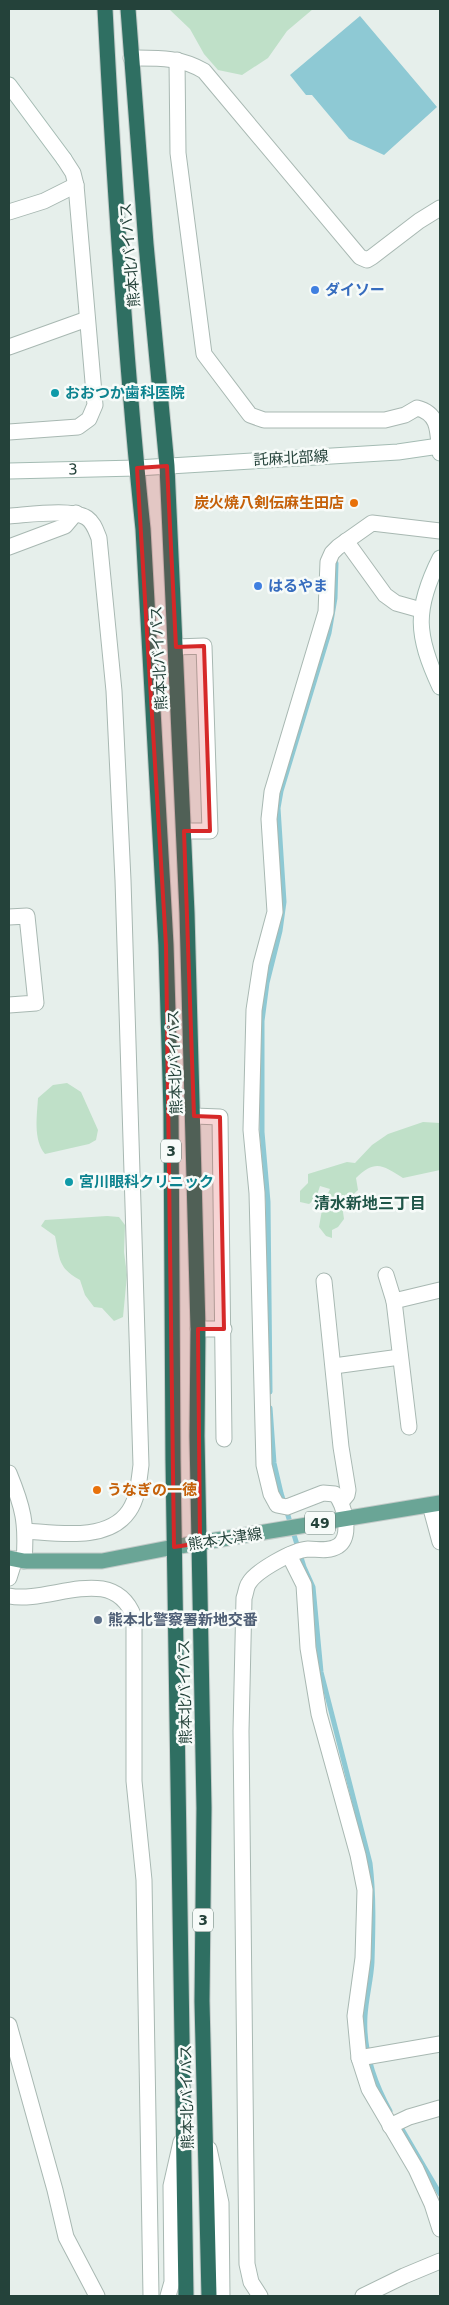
<svg xmlns="http://www.w3.org/2000/svg" width="449" height="2305" viewBox="0 0 449 2305" font-family="'DejaVu Sans','Noto Sans JP',sans-serif">
  <style>
    .green { fill: #bfe0c8 }
    .water { fill: #8ec9d4 }
    .lines { fill: none; stroke-linecap: round; stroke-linejoin: round }
    .stream { stroke: #8ec9d4; stroke-width: 5 }
    .street-casing { stroke: #a8b8b2; stroke-width: 17 }
    .secondary-casing { stroke: #a4bbb3; stroke-width: 17 }
    .primary-casing { stroke: #c2cac8; stroke-width: 17 }
    .highway-casing { stroke: #c2cac8; stroke-width: 17 }
    .street { stroke: #fff; stroke-width: 15 }
    .secondary { stroke: #fff; stroke-width: 15 }
    .primary { stroke: #6aa596; stroke-width: 15 }
    .highway { stroke: #2f6f62; stroke-width: 15 }
    .marked { fill: #d62828; fill-opacity: 0.2; stroke: #d62828; stroke-width: 4; stroke-linejoin: round }
    .shop-dot { fill: #3f7fe0; stroke: #f7fbf9; stroke-width: 2 }
    .culture-dot { fill: #0f9aa8; stroke: #f7fbf9; stroke-width: 2 }
    .food-dot { fill: #e8710a; stroke: #f7fbf9; stroke-width: 2 }
    .service-dot { fill: #5c6f8a; stroke: #f7fbf9; stroke-width: 2 }
    .labels { text-anchor: middle; dominant-baseline: central; stroke-width: 5; stroke-linejoin: round; paint-order: stroke }
    .shield { fill: #f7fbf9; stroke: #637a73; stroke-width: 1 }
    .shield-label { font-size: 14px; font-weight: bold; fill: #24423a }
    .street-label { font-size: 15px; fill: #24423a; stroke: #f7fbf9 }
    .shop-label { font-size: 15px; font-weight: bold; fill: #366cbe; stroke: #f7fbf9; text-anchor: start }
    .culture-label { font-size: 15px; font-weight: bold; fill: #0d838f; stroke: #f7fbf9; text-anchor: start }
    .food-label { font-size: 15px; font-weight: bold; fill: #c56008; stroke: #f7fbf9; text-anchor: end }
    .service-label { font-size: 15px; font-weight: bold; fill: #4e5e75; stroke: #f7fbf9; text-anchor: start }
    .neighbourhood-label { font-size: 16px; font-weight: bold; fill: #1f5548; stroke: #f7fbf9 }
  </style>
  <rect width="100%" height="100%" fill="#e6efeb"/>
  <g class="green">
    <polygon points="169,9 313,9 287,31 268,58 242,75 218,70 204,54 190,29"/>
    <path d="M67,1083L81,1092L98,1130L96,1140L89,1144L45,1154C33,1140 37,1115 38,1098L53,1085Z"/>
    <path d="M423,1122L440,1123V1170L403,1178C383,1165 375,1159 356,1178L358,1190L342,1205L344,1219L338,1227L332,1230V1238L326,1236L319,1227L323,1204L330,1189L320,1186L316,1198L309,1204L300,1202V1191L308,1183V1174L347,1162L355,1163L372,1145L388,1134Z"/>
    <path d="M107,1216L119,1217L125,1225L124,1252L127,1275L123,1317L114,1321L102,1308L94,1307L85,1295L80,1280C58,1268 60,1259 55,1236L41,1226L45,1220Z"/>
  </g>
  <polygon class="water" points="360,16 437,107 384,155 349,139 312,95 306,95 290,75"/>
  <g class="lines">
    <g class="stream">
      <polyline points="270,1392 268,1202 262,1132 262,1021 267,983 280,931 284,902 278,808 281,791 329,633 335,598 336,563"/>
      <path d="M270,1408L274,1463L281,1493L304,1567L313,1587L321,1672L370,1863C374,1896 373,1929 372,1962C371,1980 366,1998 365,2016C363,2049 374,2082 390,2111"/>
      <polyline points="399,2124 440,2194"/>
    </g>
    <defs>
      <g id="street">
        <path d="M131,58C158,58 181,57 204,71L360,257L367,260L372,257L419,221L440,208"/>
        <path d="M177,60L178,153L204,354L250,415L264,420H385L405,415L417,408C437,413 438,428 439,446"/>
        <polyline points="9,212 44,201 76,185"/>
        <polyline points="9,347 87,319"/>
        <polyline points="9,432 78,427 89,419 95,405 76,185 73,173 64,159"/>
        <path d="M9,516C27,515 73,508 87,518C94,523 96,531 99,538L114,691L123,880L141,1465C139,1480 138,1498 129,1511C108,1542 58,1533 26,1531"/>
        <polyline points="346,541 385,595 396,603 421,610"/>
        <polyline points="9,547 65,526 76,513"/>
        <polyline points="176,647 204,646 210,831 184,831"/>
        <polyline points="9,917 27,916 36,1003 9,1005"/>
        <polyline points="194,1116 220,1117 224,1439"/>
        <polyline points="386,1275 394,1301 440,1290"/>
        <polyline points="324,1281 341,1447 348,1490 347,1495 342,1501"/>
        <polyline points="394,1301 409,1427"/>
        <polyline points="198,1329 224,1329"/>
        <polyline points="334,1366 400,1357"/>
        <path d="M9,1473C23,1507 27,1523 24,1561"/>
        <polyline points="430,1505 440,1542"/>
        <polyline points="289,1555 304,1585 308,1648 319,1714 358,1855 365,1890 363,1958 355,2016 359,2058 369,2089 416,2169 432,2204 440,2229"/>
        <polyline points="9,1578 15,1559"/>
        <path d="M9,1596C51,1604 113,1562 134,1617V1781L144,1880L151,2296"/>
        <polyline points="9,2025 55,2190 66,2237 97,2296"/>
        <polyline points="359,2058 440,2044"/>
        <polyline points="390,2126 409,2117 440,2108"/>
        <polyline points="209,2149 221,2203 222,2296"/>
        <polyline points="168,2296 172,2282 171,2186 181,2142"/>
        <path d="M260,2296L251,2282L247,2264L241,1731L244,1598C246,1593 246,1587 249,1583C256,1571 293,1550 308,1549C318,1549 328,1552 338,1546C352,1537 345,1504 335,1494L323,1493L287,1507L277,1505L271,1494L264,1465L257,1193L251,1130L254,1010L261,964L275,912L269,819L272,792L326,612L328,562L332,553L338,547L372,523L440,531"/>
        <polyline points="363,2296 404,2276 440,2261"/>
      </g>
      <g id="secondary">
        <polyline points="9,85 64,159"/>
        <path id="s1" d="M9,471L137,468L398,452L439,446L440,453"/>
        <path d="M440,558C414,610 416,635 440,687"/>
      </g>
      <polyline id="primary" points="9,1558 24,1561 102,1561 174,1547 440,1503"/>
      <g id="highway">
        <path d="M105,9C114,182 125,356 143,529L166,945L171,1111L173,1460L186,2296"/>
        <polyline points="128,9 146,244 167,466 187,913 198,1329 197,1436 204,1808 202,2001 209,2296"/>
      </g>
    </defs>
    <use href="#street" class="street-casing"/>
    <use href="#secondary" class="secondary-casing"/>
    <use href="#primary" class="primary-casing"/>
    <use href="#highway" class="highway-casing"/>
    <use href="#street" class="street"/>
    <use href="#secondary" class="secondary"/>
    <use href="#primary" class="primary"/>
    <use href="#highway" class="highway"/>
  </g>
  <path class="marked" d="M167,466L176,647L204,646L210,831H184L194,1116L220,1117L224,1329H198L200,1543L174,1547L166,945L137,468Z"/>
  <g class="shop-dot">
    <circle cx="315" cy="290" r="5"/>
    <circle cx="258" cy="586" r="5"/>
  </g>
  <g class="culture-dot">
    <circle cx="55" cy="393" r="5"/>
    <circle cx="69" cy="1182" r="5"/>
  </g>
  <g class="food-dot">
    <circle cx="354" cy="503" r="5"/>
    <circle cx="97" cy="1490" r="5"/>
  </g>
  <circle class="service-dot" cx="98" cy="1620" r="5"/>
  <g class="labels">
    <g class="shield">
      <rect x="161" y="1139.5" width="20" height="23" rx="4"/>
      <rect x="305" y="1511.5" width="30" height="23" rx="4"/>
      <rect x="193" y="1908.5" width="20" height="23" rx="4"/>
    </g>
    <g class="shield-label">
      <text x="171" y="1151">3</text>
      <text x="320" y="1523">49</text>
      <text x="203" y="1920">3</text>
    </g>
    <g class="street-label">
      <text transform="translate(130 255) rotate(-95)">熊本北バイパス</text>
      <text transform="translate(291 458) rotate(-3)">託麻北部線</text>
      <text stroke="none"><textPath href="#s1" startOffset="64">3</textPath></text>
      <text transform="translate(159 658) rotate(-93)">熊本北バイパス</text>
      <text transform="translate(175 1062) rotate(-92)">熊本北バイパス</text>
      <text transform="translate(225 1539) rotate(-9)">熊本大津線</text>
      <text transform="translate(185 1692) rotate(-91)">熊本北バイパス</text>
      <text transform="translate(187 2097) rotate(-91)">熊本北バイパス</text>
    </g>
    <g class="shop-label">
      <text x="325" y="290">ダイソー</text>
      <text x="268" y="586">はるやま</text>
    </g>
    <g class="culture-label">
      <text x="65" y="393">おおつか歯科医院</text>
      <text x="79" y="1182">宮川眼科クリニック</text>
    </g>
    <g class="food-label">
      <text x="344" y="503">炭火焼八剣伝麻生田店</text>
      <text x="107" y="1490" text-anchor="start">うなぎの一徳</text>
    </g>
    <g class="service-label">
      <text x="108" y="1620">熊本北警察署新地交番</text>
    </g>
    <g class="neighbourhood-label">
      <text x="370" y="1203">清水新地三丁目</text>
    </g>
  </g>
  <rect width="449" height="2305" fill="none" stroke="#24423a" stroke-width="20"/>
</svg>
